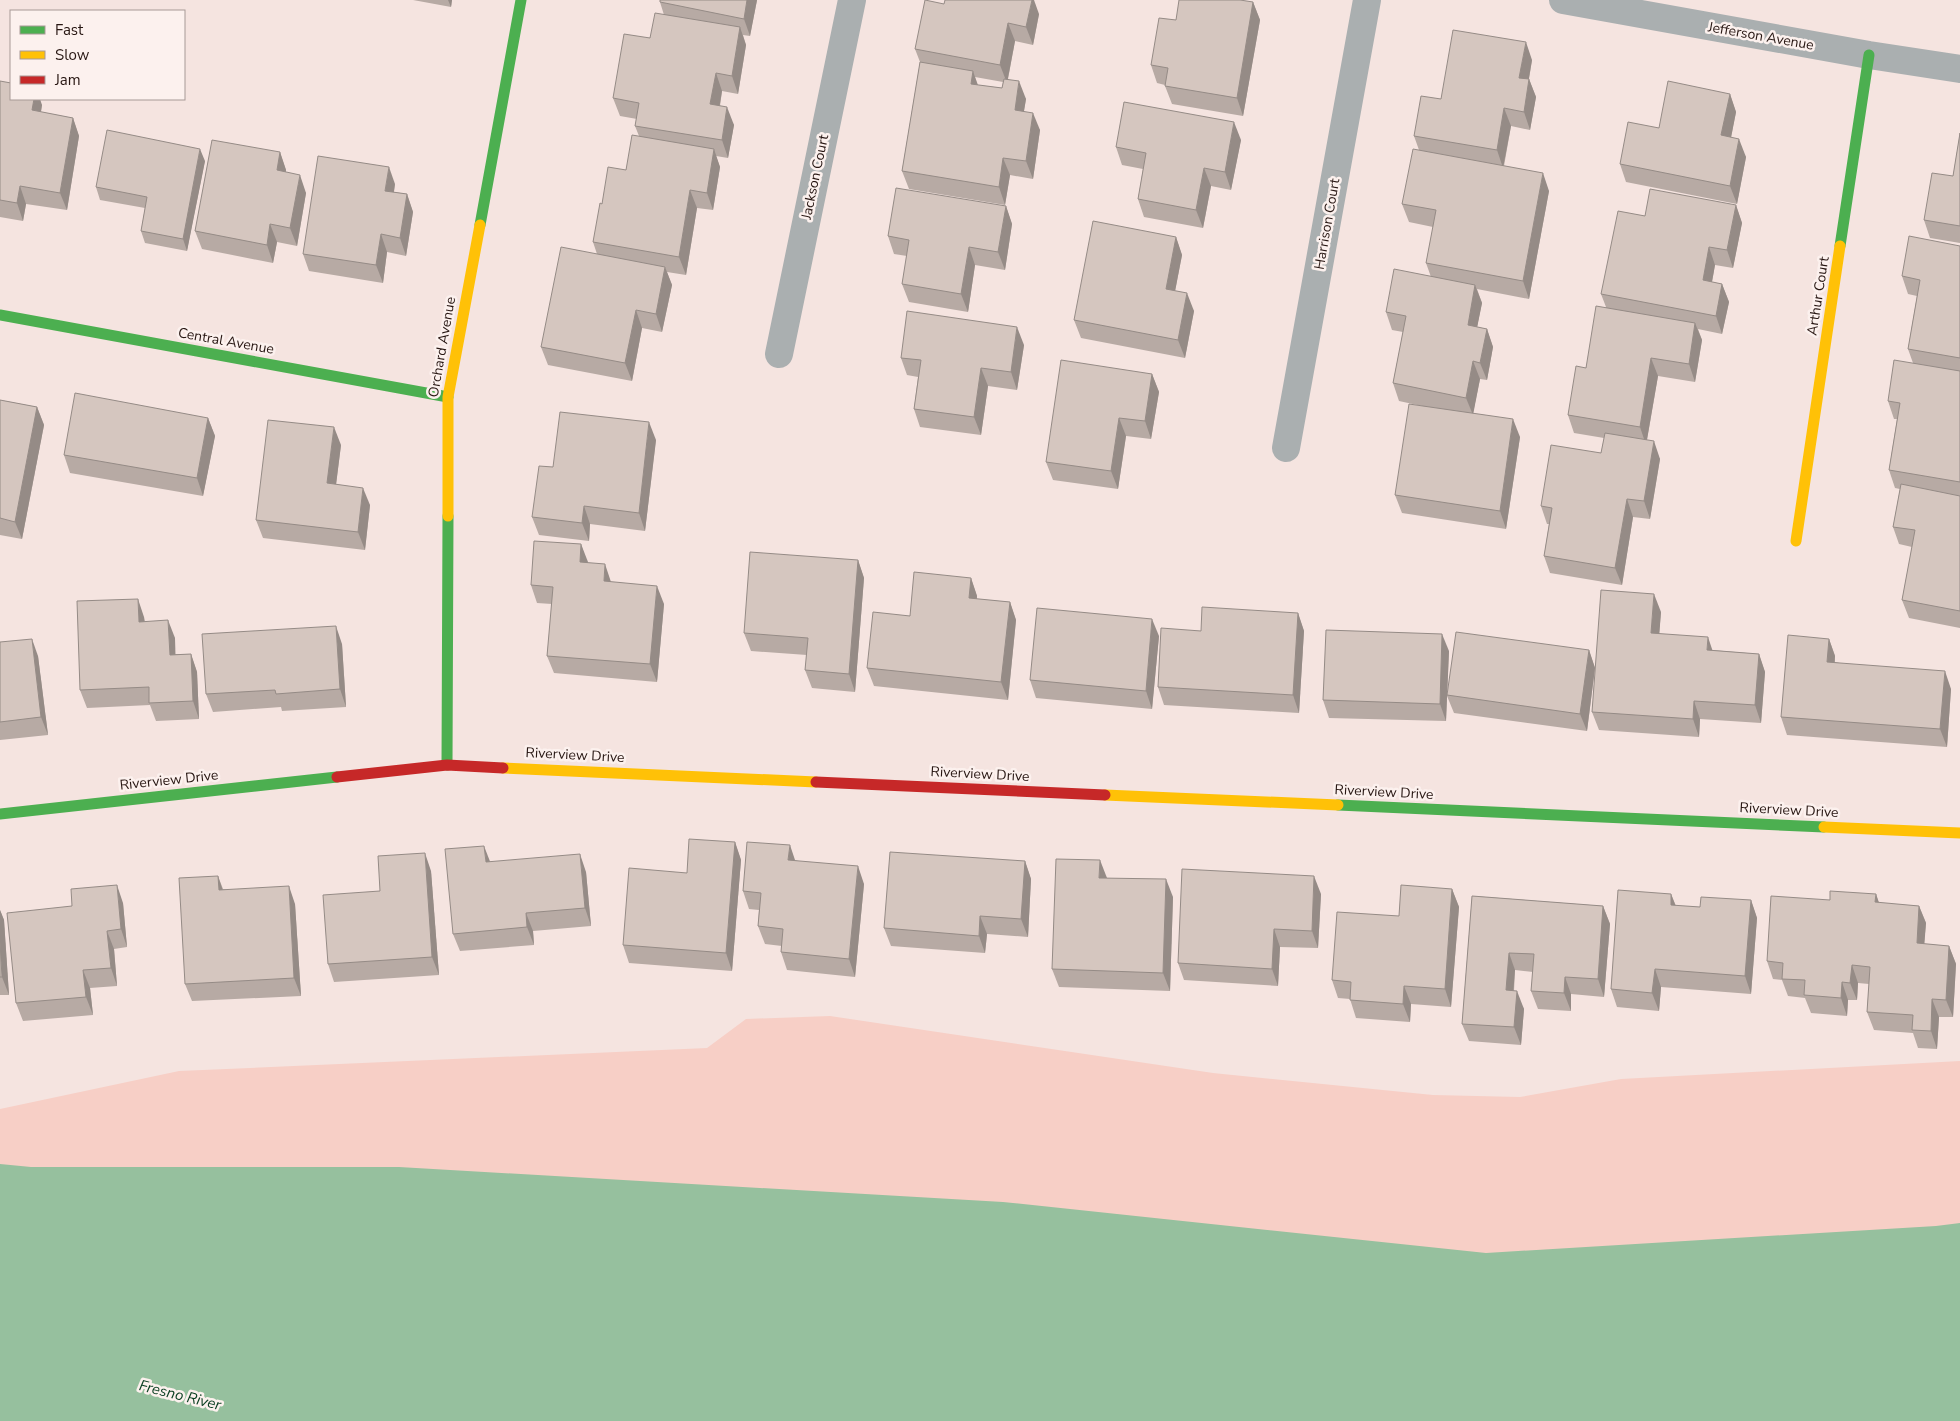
<svg xmlns="http://www.w3.org/2000/svg" width="1960" height="1421" viewBox="0 0 1960 1421" font-family="'Nunito Sans',sans-serif">
  <style>
    .green { fill: #f7cfc6 }
    .water { fill: #96c09e }
    .lines { fill: none; stroke-linecap: round; stroke-linejoin: round }
    .street { stroke: #aaafb0; stroke-width: 28 }
    .fast { stroke: #4caf50; stroke-width: 11 }
    .slow { stroke: #ffc107; stroke-width: 11 }
    .jam { stroke: #c62828; stroke-width: 11 }
    .wall { fill: #b7aaa4; fill-rule: evenodd }
    .shaded-wall { fill: #958b86 }
    .building { fill: #d5c6bf; stroke: #958b86 }
    .labels { text-anchor: middle; dominant-baseline: central; stroke-width: 5; stroke-linejoin: round; paint-order: stroke }
    .street-label { font-size: 14px; fill: #271612; stroke: #fcf1ee }
    .water-label { font-size: 15px; font-style: italic; fill: #073d1f; stroke: #fcf1ee }
  </style>
  <rect width="100%" height="100%" fill="#f5e4e0"/>
  <polygon class="green" points="830,1016 1213,1073 1433,1095 1520,1097 1621,1079 1960,1061 1960,1421 0,1421 0,1109 179,1071 707,1048 746,1019"/>
  <polygon class="water" points="0,1164 31,1167 399,1167 1003,1202 1486,1253 1936,1226 1960,1223 1960,1421 0,1421"/>
  <g class="lines">
    <g class="street">
      <polyline points="1563,0 1869,55 1960,69"/>
      <polyline points="779,354 852,0"/>
      <polyline points="1286,448 1367,0"/>
    </g>
    <g class="fast">
      <polyline points="480,225 521,0"/>
      <polyline points="1840,246 1869,55"/>
      <polyline points="0,315 448,397"/>
      <polyline points="447,765 448,516"/>
      <polyline points="1338,805 1824,827"/>
      <polyline points="0,814 337,777"/>
    </g>
    <g class="slow">
      <polyline points="448,516 448,397 480,225"/>
      <polyline points="1796,541 1840,246"/>
      <polyline points="503,768 816,782"/>
      <polyline points="1105,795 1338,805"/>
      <polyline points="1824,827 1960,833"/>
    </g>
    <g class="jam">
      <polyline points="337,777 447,765 503,768"/>
      <polyline points="816,782 1105,795"/>
    </g>
  </g>
  <g class="wall">
    <polygon points="413,0 452,0 451,7"/>
    <polygon points="660,0 757,0 750,36 743,35 746,45 738,94 722,91 720,106 734,125 728,158 716,156 720,167 713,210 697,208 686,275 667,272 672,285 662,332 642,328 632,381 548,365 541,347 597,254 593,242 602,204 626,170 639,136 635,126 637,119 620,116 613,98 664,15 660,2"/>
    <polygon points="1253,2 1260,20 1243,116 1172,104 1165,86 1165,85 1157,83 1151,65 1176,20"/>
    <path d="M944,4L1039,14L1033,45L1015,41L1008,79L1026,99L1024,111L1040,130L1033,179L1010,175L1005,205L909,189L902,171L920,62L915,49ZM975,77L1003,82L1002,88L978,85Z"/>
    <polygon points="1532,60 1529,79 1536,97 1530,130 1511,126 1504,166 1549,191 1529,299 1477,289 1482,303 1477,327 1487,329 1493,347 1487,380 1480,379 1473,413 1520,437 1506,529 1402,513 1395,495 1422,406 1399,401 1393,383 1403,332 1392,330 1386,312 1431,277 1426,263 1433,227 1409,222 1402,204 1419,150 1414,136 1441,99"/>
    <polygon points="0,81 42,105 41,112 73,118 79,136 67,210 26,204 23,221 0,217"/>
    <polygon points="1730,94 1736,112 1731,137 1746,157 1737,204 1626,182 1620,164 1659,128"/>
    <polygon points="1960,133 1960,243 1930,238 1924,220 1953,176"/>
    <polygon points="1241,140 1231,190 1211,186 1203,228 1144,217 1138,199 1143,169 1122,165 1116,147"/>
    <polygon points="280,152 286,170 286,172 306,193 297,246 277,242 273,263 202,249 195,231"/>
    <polygon points="205,161 187,251 145,243 141,231 145,208 100,200 96,187"/>
    <polygon points="395,184 394,192 407,194 413,212 406,256 387,252 383,283 309,271 303,254"/>
    <polygon points="1736,205 1742,223 1733,268 1715,265 1712,282 1722,284 1729,302 1722,334 1698,329 1702,340 1695,382 1658,376 1647,440 1660,459 1650,519 1633,517 1622,585 1550,573 1544,556 1549,524 1547,524 1541,506 1601,453 1604,438 1574,433 1568,415 1586,368 1606,307 1601,294 1645,216"/>
    <polygon points="1006,206 1012,224 1005,270 975,265 968,312 909,302 902,284 907,256 894,254 888,236"/>
    <polygon points="1176,237 1182,255 1175,291 1194,311 1185,358 1081,338 1074,320"/>
    <polygon points="1960,246 1960,628 1909,618 1902,600 1912,547 1899,544 1893,527 1900,489 1895,488 1889,470 1897,419 1894,419 1888,401 1913,363 1908,349 1917,296 1908,294 1902,276"/>
    <polygon points="1024,345 1017,390 988,386 981,435 920,427 914,409 918,377 907,375 901,358"/>
    <polygon points="1152,374 1159,392 1151,439 1126,436 1118,489 1053,480 1046,462"/>
    <polygon points="0,400 37,407 44,425 22,539 0,535"/>
    <polygon points="208,418 215,436 203,496 70,473 64,455"/>
    <polygon points="656,440 645,531 590,524 589,541 539,535 532,517 553,467"/>
    <polygon points="341,445 336,484 370,505 365,550 263,538 256,520"/>
    <polygon points="581,544 587,563 611,582 664,604 657,682 554,673 547,656 552,604 537,603 531,585"/>
    <polygon points="858,560 864,578 855,692 812,688 805,670 807,655 751,651 744,633"/>
    <polygon points="971,578 977,596 977,599 1010,602 1016,620 1008,700 874,686 867,668 910,616"/>
    <polygon points="1661,612 1659,634 1712,650 1759,654 1765,672 1761,723 1700,719 1699,737 1599,730 1592,712"/>
    <polygon points="1298,613 1304,631 1299,713 1164,705 1158,687 1201,631"/>
    <polygon points="144,617 145,621 175,638 175,654 191,654 197,672 199,719 156,721 150,705 87,708 80,690"/>
    <polygon points="1159,636 1152,709 1036,698 1030,680"/>
    <polygon points="1829,639 1835,656 1835,662 1951,689 1947,747 1787,735 1781,717"/>
    <polygon points="0,642 38,656 48,735 0,740"/>
    <polygon points="342,644 346,707 282,711 281,707 213,712 206,694"/>
    <polygon points="1589,650 1595,668 1587,731 1454,713 1447,696 1446,721 1329,718 1323,700 1449,651 1447,694"/>
    <polygon points="735,842 741,860 732,971 629,963 623,945 687,873"/>
    <polygon points="795,860 864,884 855,977 787,970 781,952 782,946 765,944 758,926 759,910 749,909 743,891"/>
    <polygon points="1025,861 1031,879 1028,937 987,934 985,953 891,946 884,928"/>
    <polygon points="490,862 586,872 591,926 533,931 534,945 460,951 453,934"/>
    <polygon points="431,871 439,975 334,982 328,964"/>
    <polygon points="218,876 223,889 295,904 301,996 192,1001 185,984"/>
    <polygon points="1107,878 1173,897 1170,991 1059,987 1052,969"/>
    <polygon points="1452,889 1459,907 1451,1007 1411,1004 1410,1022 1356,1018 1350,999 1338,998 1332,980 1399,916"/>
    <polygon points="1321,894 1318,948 1280,947 1278,986 1184,980 1178,963"/>
    <polygon points="1671,894 1676,906 1700,907 1751,900 1757,918 1751,994 1661,987 1659,1011 1617,1007 1611,989"/>
    <polygon points="1876,894 1879,903 1919,906 1926,923 1924,944 1949,946 1956,964 1953,1017 1939,1017 1937,1049 1918,1048 1913,1033 1874,1030 1867,1012 1869,984 1858,983 1857,1000 1848,1000 1847,1016 1811,1013 1805,998 1788,996 1782,980 1773,979 1767,961 1830,900"/>
    <polygon points="1472,896 1603,906 1610,924 1604,997 1571,994 1571,1011 1538,1009 1531,991 1533,972 1515,970 1514,991 1524,1009 1521,1045 1469,1041 1462,1024"/>
    <polygon points="123,903 127,947 114,949 117,986 90,988 93,1015 23,1021 16,1003"/>
    <polygon points="0,910 4,920 9,995 0,995"/>
  </g>
  <g class="shaded-wall">
    <polygon points="448,0 452,0 451,7"/>
    <polygon points="747,0 757,0 750,36 744,19"/>
    <polygon points="1032,0 1034,0 1039,14 1033,45 1026,27"/>
    <polygon points="1253,2 1260,20 1243,116 1237,98"/>
    <polygon points="1008,23 1015,41 1007,83 1000,65"/>
    <polygon points="740,27 746,45 738,94 732,76"/>
    <polygon points="1526,42 1532,60 1526,95 1519,78"/>
    <polygon points="973,71 979,89 971,84"/>
    <polygon points="716,73 722,91 717,122 710,104"/>
    <polygon points="1529,79 1536,97 1530,130 1524,112"/>
    <polygon points="1019,81 1026,99 1021,128 1015,110"/>
    <polygon points="1730,94 1736,112 1728,153 1721,135"/>
    <polygon points="34,99 40,99 42,105 38,128 32,110"/>
    <polygon points="727,107 734,125 728,158 722,140"/>
    <polygon points="1504,108 1511,126 1503,168 1497,150"/>
    <polygon points="1033,113 1040,130 1033,179 1026,161"/>
    <polygon points="73,118 79,136 67,210 60,193"/>
    <polygon points="1234,122 1241,140 1231,190 1225,172"/>
    <polygon points="1739,139 1746,157 1737,204 1730,186"/>
    <polygon points="200,149 205,161 187,251 183,239"/>
    <polygon points="714,149 720,167 713,210 707,193"/>
    <polygon points="280,152 286,170 283,188 277,170"/>
    <polygon points="1003,158 1010,175 1005,205 999,187"/>
    <polygon points="389,167 395,184 391,209 385,191"/>
    <polygon points="1204,168 1211,186 1203,228 1196,210"/>
    <polygon points="1543,173 1549,191 1529,299 1523,281"/>
    <polygon points="300,175 306,193 297,246 290,228"/>
    <polygon points="20,186 26,204 23,221 17,203"/>
    <polygon points="690,190 697,208 686,275 679,257"/>
    <polygon points="407,194 413,212 406,256 400,238"/>
    <polygon points="1736,205 1742,223 1733,268 1727,250"/>
    <polygon points="1006,206 1012,224 1005,270 998,252"/>
    <polygon points="270,224 277,242 273,263 267,245"/>
    <polygon points="381,234 387,252 383,283 376,265"/>
    <polygon points="1176,237 1182,255 1172,307 1166,289"/>
    <polygon points="969,247 975,265 968,312 961,294"/>
    <polygon points="1709,247 1715,265 1709,298 1703,280"/>
    <polygon points="665,267 672,285 662,332 656,314"/>
    <polygon points="1722,284 1729,302 1722,334 1716,316"/>
    <polygon points="1475,285 1482,303 1474,343 1468,325"/>
    <polygon points="1187,293 1194,311 1185,358 1178,340"/>
    <polygon points="636,310 642,328 632,381 625,363"/>
    <polygon points="1695,323 1702,340 1695,382 1689,364"/>
    <polygon points="1017,327 1024,345 1017,390 1011,372"/>
    <polygon points="1487,329 1493,347 1487,380 1480,363"/>
    <polygon points="1651,358 1658,376 1646,445 1640,427"/>
    <polygon points="1473,361 1480,379 1473,415 1466,398"/>
    <polygon points="981,368 988,386 981,435 974,417"/>
    <polygon points="1152,374 1159,392 1151,439 1145,421"/>
    <polygon points="37,407 44,425 22,539 15,522"/>
    <polygon points="208,418 215,436 203,496 197,478"/>
    <polygon points="1119,418 1126,436 1118,489 1111,471"/>
    <polygon points="1513,419 1520,437 1506,529 1500,511"/>
    <polygon points="649,422 656,440 645,531 639,513"/>
    <polygon points="334,427 341,445 334,501 327,483"/>
    <polygon points="1654,441 1660,459 1650,519 1644,501"/>
    <polygon points="363,488 370,505 365,550 358,532"/>
    <polygon points="1627,499 1633,517 1622,585 1615,568"/>
    <polygon points="584,506 590,524 589,541 582,523"/>
    <polygon points="581,544 588,562 586,580 580,562"/>
    <polygon points="858,560 864,578 855,692 849,674"/>
    <polygon points="605,564 611,582 604,581"/>
    <polygon points="971,578 977,596 975,616 969,598"/>
    <polygon points="657,586 664,604 657,682 650,664"/>
    <polygon points="1654,594 1661,612 1658,651 1651,633"/>
    <polygon points="138,599 144,617 145,640 139,622"/>
    <polygon points="1010,602 1016,620 1008,700 1001,682"/>
    <polygon points="1298,613 1304,631 1299,713 1293,695"/>
    <polygon points="1152,619 1159,636 1152,709 1146,691"/>
    <polygon points="168,620 175,638 176,673 170,655"/>
    <polygon points="336,626 342,644 346,707 340,689"/>
    <polygon points="1442,634 1449,651 1446,721 1440,704"/>
    <polygon points="1708,637 1714,655 1707,650"/>
    <polygon points="32,639 38,656 48,735 41,717"/>
    <polygon points="1829,639 1835,656 1833,680 1827,662"/>
    <polygon points="1589,650 1595,668 1587,731 1580,714"/>
    <polygon points="191,654 197,672 199,719 193,701"/>
    <polygon points="1759,654 1765,672 1761,723 1755,705"/>
    <polygon points="1945,671 1951,689 1947,747 1940,729"/>
    <polygon points="1694,701 1700,719 1699,737 1693,719"/>
    <polygon points="735,842 741,860 732,971 726,953"/>
    <polygon points="790,845 796,863 788,860"/>
    <polygon points="484,846 491,864 486,862"/>
    <polygon points="425,853 431,871 439,975 432,957"/>
    <polygon points="580,854 586,872 591,926 585,908"/>
    <polygon points="1100,860 1107,878 1099,878"/>
    <polygon points="1025,861 1031,879 1028,937 1021,919"/>
    <polygon points="858,866 864,884 855,977 849,959"/>
    <polygon points="218,876 224,894 219,890"/>
    <polygon points="1314,876 1321,894 1318,948 1312,931"/>
    <polygon points="1166,879 1173,897 1170,991 1163,973"/>
    <polygon points="117,885 123,903 127,947 121,929"/>
    <polygon points="289,886 295,904 301,996 294,978"/>
    <polygon points="1452,889 1459,907 1451,1007 1445,989"/>
    <polygon points="1671,894 1678,912 1671,905"/>
    <polygon points="1876,894 1882,912 1875,902"/>
    <polygon points="1751,900 1757,918 1751,994 1745,976"/>
    <polygon points="1603,906 1610,924 1604,997 1598,979"/>
    <polygon points="1919,906 1926,923 1923,961 1917,943"/>
    <polygon points="0,910 4,920 9,995 2,977 0,942"/>
    <polygon points="526,913 533,931 534,945 527,927"/>
    <polygon points="980,916 987,934 985,953 979,936"/>
    <polygon points="1274,929 1280,947 1278,986 1272,969"/>
    <polygon points="107,931 114,949 117,986 111,968"/>
    <polygon points="1949,946 1956,964 1953,1017 1946,1000"/>
    <polygon points="1509,953 1515,970 1512,1008 1506,990"/>
    <polygon points="1852,965 1858,983 1857,1000 1850,983"/>
    <polygon points="1655,969 1661,987 1659,1011 1652,993"/>
    <polygon points="83,970 90,988 93,1015 86,997"/>
    <polygon points="1565,977 1571,994 1571,1011 1564,993"/>
    <polygon points="1842,982 1848,1000 1847,1016 1841,998"/>
    <polygon points="1404,986 1411,1004 1410,1022 1403,1004"/>
    <polygon points="1517,991 1524,1009 1521,1045 1514,1027"/>
    <polygon points="1932,999 1939,1017 1937,1049 1931,1031"/>
  </g>
  <g class="building">
    <polygon points="660,0 747,0 744,19 660,2"/>
    <polygon points="925,0 944,4 945,0 1032,0 1026,27 1008,23 1000,65 915,49"/>
    <polygon points="1179,0 1240,0 1253,2 1237,98 1165,86 1168,68 1151,65 1159,18 1176,20"/>
    <polygon points="655,13 740,27 732,76 716,73 710,104 727,107 722,140 635,126 639,103 613,98 624,34 650,38"/>
    <polygon points="1453,30 1526,42 1519,78 1529,79 1524,112 1504,108 1497,150 1414,136 1421,96 1441,99"/>
    <polygon points="920,62 973,71 971,84 1002,88 1004,79 1019,81 1015,110 1033,113 1026,161 1003,158 999,187 902,171"/>
    <polygon points="0,81 11,83 11,99 34,99 32,110 73,118 60,193 20,186 17,203 0,200"/>
    <polygon points="1668,81 1730,94 1721,135 1739,139 1730,186 1620,164 1628,122 1659,128"/>
    <polygon points="1124,102 1234,122 1225,172 1204,168 1196,210 1138,199 1146,153 1116,147"/>
    <polygon points="107,130 200,149 183,239 141,231 147,197 96,187"/>
    <polygon points="1960,133 1960,226 1924,220 1932,173 1953,176"/>
    <polygon points="632,135 714,149 707,193 690,190 679,257 593,242 600,203 602,204 608,167 626,170"/>
    <polygon points="212,140 280,152 277,170 300,175 290,228 270,224 267,245 195,231"/>
    <polygon points="1413,149 1543,173 1523,281 1426,263 1436,210 1402,204"/>
    <polygon points="318,156 389,167 385,191 407,194 400,238 381,234 376,265 303,254"/>
    <polygon points="896,188 1006,206 998,252 969,247 961,294 902,284 909,240 888,236"/>
    <polygon points="1650,189 1736,205 1727,250 1709,247 1703,280 1722,284 1716,316 1601,294 1618,211 1645,216"/>
    <polygon points="1093,221 1176,237 1166,289 1187,293 1178,340 1074,320"/>
    <polygon points="1909,236 1960,246 1960,358 1908,349 1920,280 1902,276"/>
    <polygon points="561,247 665,267 656,314 636,310 625,363 541,347"/>
    <polygon points="1394,269 1475,285 1468,325 1487,329 1480,363 1473,361 1466,398 1393,383 1406,316 1386,312"/>
    <polygon points="1596,306 1695,323 1689,364 1651,358 1640,427 1568,415 1576,366 1586,368"/>
    <polygon points="907,311 1017,327 1011,372 981,368 974,417 914,409 921,360 901,358"/>
    <polygon points="1061,360 1152,374 1145,421 1119,418 1111,471 1046,462"/>
    <polygon points="1894,360 1960,371 1960,482 1889,470 1900,403 1888,401"/>
    <polygon points="75,393 208,418 197,478 64,455"/>
    <polygon points="0,400 37,407 15,522 0,518"/>
    <polygon points="1409,404 1513,419 1500,511 1395,495"/>
    <polygon points="560,412 649,422 639,513 584,506 582,523 532,517 539,466 553,467"/>
    <polygon points="268,420 334,427 327,483 363,488 358,532 256,520"/>
    <polygon points="1605,433 1654,441 1644,501 1627,499 1615,568 1544,556 1552,508 1541,506 1551,445 1601,453"/>
    <polygon points="1901,484 1960,496 1960,611 1902,600 1915,530 1893,527"/>
    <polygon points="534,541 581,544 580,562 605,564 604,581 657,586 650,664 547,656 553,587 531,585"/>
    <polygon points="750,552 858,560 849,674 805,670 808,638 744,633"/>
    <polygon points="914,572 971,578 969,598 1010,602 1001,682 867,668 873,612 910,616"/>
    <polygon points="1601,590 1654,594 1651,633 1708,637 1707,650 1759,654 1755,705 1694,701 1693,719 1592,712"/>
    <polygon points="138,599 139,622 168,620 170,655 191,654 193,701 149,703 149,687 80,690 77,601"/>
    <polygon points="1202,607 1298,613 1293,695 1158,687 1161,628 1201,631"/>
    <polygon points="1037,608 1152,619 1146,691 1030,680"/>
    <polygon points="336,626 340,689 276,694 275,690 206,694 202,634"/>
    <polygon points="1326,630 1442,634 1440,704 1323,700"/>
    <polygon points="1456,632 1589,650 1580,714 1447,695"/>
    <polygon points="1788,635 1829,639 1827,662 1945,671 1940,729 1781,717"/>
    <polygon points="32,639 41,717 0,722 0,642"/>
    <polygon points="689,839 735,842 726,953 623,945 629,868 687,873"/>
    <polygon points="747,842 790,845 788,860 858,866 849,959 781,952 783,929 758,926 761,893 743,891"/>
    <polygon points="484,846 486,862 580,854 585,908 526,913 527,927 453,934 445,849"/>
    <polygon points="890,852 1025,861 1021,919 980,916 979,936 884,928"/>
    <polygon points="425,853 432,957 328,964 323,895 380,891 378,856"/>
    <polygon points="1056,859 1100,860 1099,878 1166,879 1163,973 1052,969"/>
    <polygon points="1182,869 1314,876 1312,931 1274,929 1272,969 1178,963"/>
    <polygon points="218,876 219,890 289,886 294,978 185,984 179,878"/>
    <polygon points="117,885 121,929 107,931 111,968 83,970 86,997 16,1003 7,913 72,906 71,889"/>
    <polygon points="1401,885 1452,889 1445,989 1404,986 1403,1004 1350,1000 1351,982 1332,980 1337,912 1399,916"/>
    <polygon points="1618,890 1671,894 1671,905 1700,907 1701,897 1751,900 1745,976 1655,969 1652,993 1611,989"/>
    <polygon points="1830,891 1876,894 1875,902 1919,906 1917,943 1949,946 1946,1000 1932,999 1931,1031 1912,1030 1913,1015 1867,1012 1870,967 1852,965 1850,983 1842,982 1841,998 1804,995 1805,980 1782,979 1783,963 1767,961 1771,896 1830,900"/>
    <polygon points="1472,896 1603,906 1598,979 1565,977 1564,993 1531,991 1534,954 1509,953 1506,990 1517,991 1514,1027 1462,1024"/>
    <polygon points="0,942 2,977 0,977"/>
  </g>
  <g class="labels">
    <g class="street-label">
      <text transform="translate(1761 36) rotate(10)">Jefferson Avenue</text>
      <text transform="translate(815 177) rotate(-78)">Jackson Court</text>
      <text transform="translate(1327 224) rotate(-80)">Harrison Court</text>
      <text transform="translate(1818 296) rotate(-81)">Arthur Court</text>
      <text transform="translate(226 341) rotate(10)">Central Avenue</text>
      <text transform="translate(442 347) rotate(-80)">Orchard Avenue</text>
      <text transform="translate(575 755) rotate(3)">Riverview Drive</text>
      <text transform="translate(980 774) rotate(3)">Riverview Drive</text>
      <text transform="translate(169 780) rotate(-6)">Riverview Drive</text>
      <text transform="translate(1384 792) rotate(3)">Riverview Drive</text>
      <text transform="translate(1789 810) rotate(3)">Riverview Drive</text>
    </g>
    <g class="water-label">
      <text transform="translate(180 1395) rotate(14)">Fresno River</text>
    </g>
  </g>
  <rect x="10" y="10" width="175" height="90" fill="#fcf1ee" stroke="#a79996"/>
  <rect x="20" y="26" width="25" height="8" fill="#4caf50" stroke="#a79996"/>
  <text x="55" y="35" font-size="15" fill="#271612">Fast</text>
  <rect x="20" y="51" width="25" height="8" fill="#ffc107" stroke="#a79996"/>
  <text x="55" y="60" font-size="15" fill="#271612">Slow</text>
  <rect x="20" y="76" width="25" height="8" fill="#c62828" stroke="#a79996"/>
  <text x="55" y="85" font-size="15" fill="#271612">Jam</text>
</svg>
